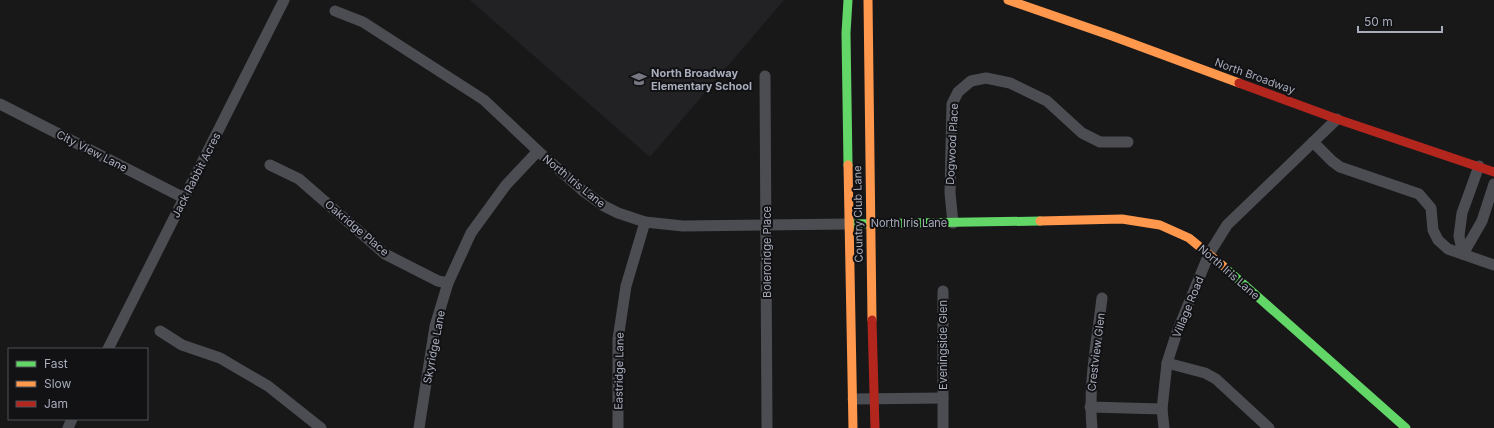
<svg xmlns="http://www.w3.org/2000/svg" width="1494" height="428" viewBox="0 0 1494 428" font-family="Inter,sans-serif">
  <style>
    .built { fill: #222225 }
    .lines { fill: none; stroke-linecap: round; stroke-linejoin: round }
    .street { stroke: #4c4d52; stroke-width: 11 }
    .fast { stroke: #63d668; stroke-width: 9 }
    .slow { stroke: #ff974d; stroke-width: 9 }
    .jam { stroke: #b3261e; stroke-width: 9 }
    .labels { text-anchor: middle; dominant-baseline: central; stroke-width: 4; stroke-linejoin: round; paint-order: stroke }
    .poi-label { font-size: 11px; font-weight: bold; fill: #a8acbb; stroke: #121215; text-anchor: start }
    .street-label { font-size: 11px; fill: #a8acbb; stroke: #121215 }
  </style>
  <rect width="100%" height="100%" fill="#181819"/>
  <polygon class="built" points="470,0 784,0 650,157"/>
  <g class="lines">
    <g class="street">
      <polyline points="335,11 363,22 484,100 538,151 582,190 604,206 618,213 645,222 683,226 850,224"/>
      <polyline points="765,76 767,428"/>
      <polyline points="0,104 184,198"/>
      <polyline points="1313,142 1332,161 1340,167 1419,194 1431,208 1433,230 1438,240 1448,249 1494,265"/>
      <polyline points="270,165 299,179 385,254 438,281 448,283"/>
      <polyline points="953,223 950,193 952,104 958,92 971,81 986,78 1010,83 1047,101 1082,133 1100,142 1128,142"/>
      <polyline points="1463,254 1459,236 1462,213 1479,166"/>
      <polyline points="1463,254 1482,221 1494,184"/>
      <polyline points="943,291 943,428"/>
      <polyline points="160,331 182,345 220,358 268,386 321,428"/>
      <polyline points="108,349 284,0"/>
      <polyline points="1167,363 1205,373 1216,379 1269,428"/>
      <polyline points="853,399 943,398"/>
      <polyline points="1090,407 1162,409"/>
      <polyline points="68,428 72,419"/>
      <polyline points="419,428 435,326 448,283 471,233 506,185 538,151"/>
      <polyline points="618,428 618,339 626,286 645,222"/>
      <path d="M1092,428C1088,384 1097,341 1102,298"/>
      <polyline points="1164,428 1162,409 1167,363 1177,332 1209,254 1227,225 1337,119"/>
    </g>
    <g class="fast">
      <polyline points="848,0 846,33 848,165"/>
      <polyline points="850,224 1040,221"/>
      <polyline points="1223,266 1406,428"/>
    </g>
    <g class="slow">
      <polyline points="868,0 872,320"/>
      <polyline points="1008,0 1112,36 1239,83"/>
      <polyline points="848,165 853,428"/>
      <polyline points="1040,221 1122,219 1160,225 1189,238 1223,266"/>
    </g>
    <g class="jam">
      <polyline points="1239,83 1337,119 1494,172"/>
      <polyline points="872,320 875,428"/>
    </g>
  </g>
  <defs>
    <symbol id="school-bare" viewBox="-9 -9 18 18"><path d="M0-5L7-2L0 1L-7-2ZM-4 1L0 2.5L4 1V4Q0 6-4 4Z" fill="#767882" stroke="#121215" stroke-width="2.5" paint-order="stroke"/></symbol>
  </defs>
  <g fill-rule="evenodd">
    <use href="#school-bare" x="628" y="68" width="22" height="22"/>
  </g>
  <g class="labels">
    <g class="poi-label">
      <text x="651" y="73">North Broadway<tspan x="651" dy="13">Elementary School</tspan></text>
    </g>
    <g class="street-label">
      <text transform="translate(1255 76) rotate(20)">North Broadway</text>
      <text transform="translate(952 144) rotate(-87)">Dogwood Place</text>
      <text transform="translate(92 151) rotate(27)">City View Lane</text>
      <text transform="translate(196 175) rotate(-63)">Jack Rabbit Acres</text>
      <text transform="translate(574 181) rotate(39)">North Iris Lane</text>
      <text transform="translate(858 214) rotate(-91)">Country Club Lane</text>
      <text x="909" y="223">North Iris Lane</text>
      <text transform="translate(357 228) rotate(40)">Oakridge Place</text>
      <text transform="translate(767 252) rotate(-90)">Boleroridge Place</text>
      <text transform="translate(1229 272) rotate(41)">North Iris Lane</text>
      <text transform="translate(1188 307) rotate(-68)">Village Road</text>
      <text transform="translate(943 345) rotate(-90)">Eveningside Glen</text>
      <text transform="translate(434 347) rotate(-79)">Skyridge Lane</text>
      <text transform="translate(1096 352) rotate(-83)">Crestview Glen</text>
      <text transform="translate(619 371) rotate(-89)">Eastridge Lane</text>
    </g>
  </g>
  <rect x="8" y="348" width="140" height="72" fill="#121215" stroke="#4e5057"/>
  <rect x="16" y="361" width="20" height="6" fill="#63d668" stroke="#4e5057"/>
  <text x="44" y="368" font-size="12" fill="#a8acbb">Fast</text>
  <rect x="16" y="381" width="20" height="6" fill="#ff974d" stroke="#4e5057"/>
  <text x="44" y="388" font-size="12" fill="#a8acbb">Slow</text>
  <rect x="16" y="401" width="20" height="6" fill="#b3261e" stroke="#4e5057"/>
  <text x="44" y="408" font-size="12" fill="#a8acbb">Jam</text>
  <path d="M1358 26v6h84v-6" fill="none" stroke="#a8acbb" stroke-width="2"/>
  <text x="1364" y="26" font-size="12" fill="#a8acbb" stroke="#121215" stroke-width="3" paint-order="stroke">50 m</text>
</svg>
